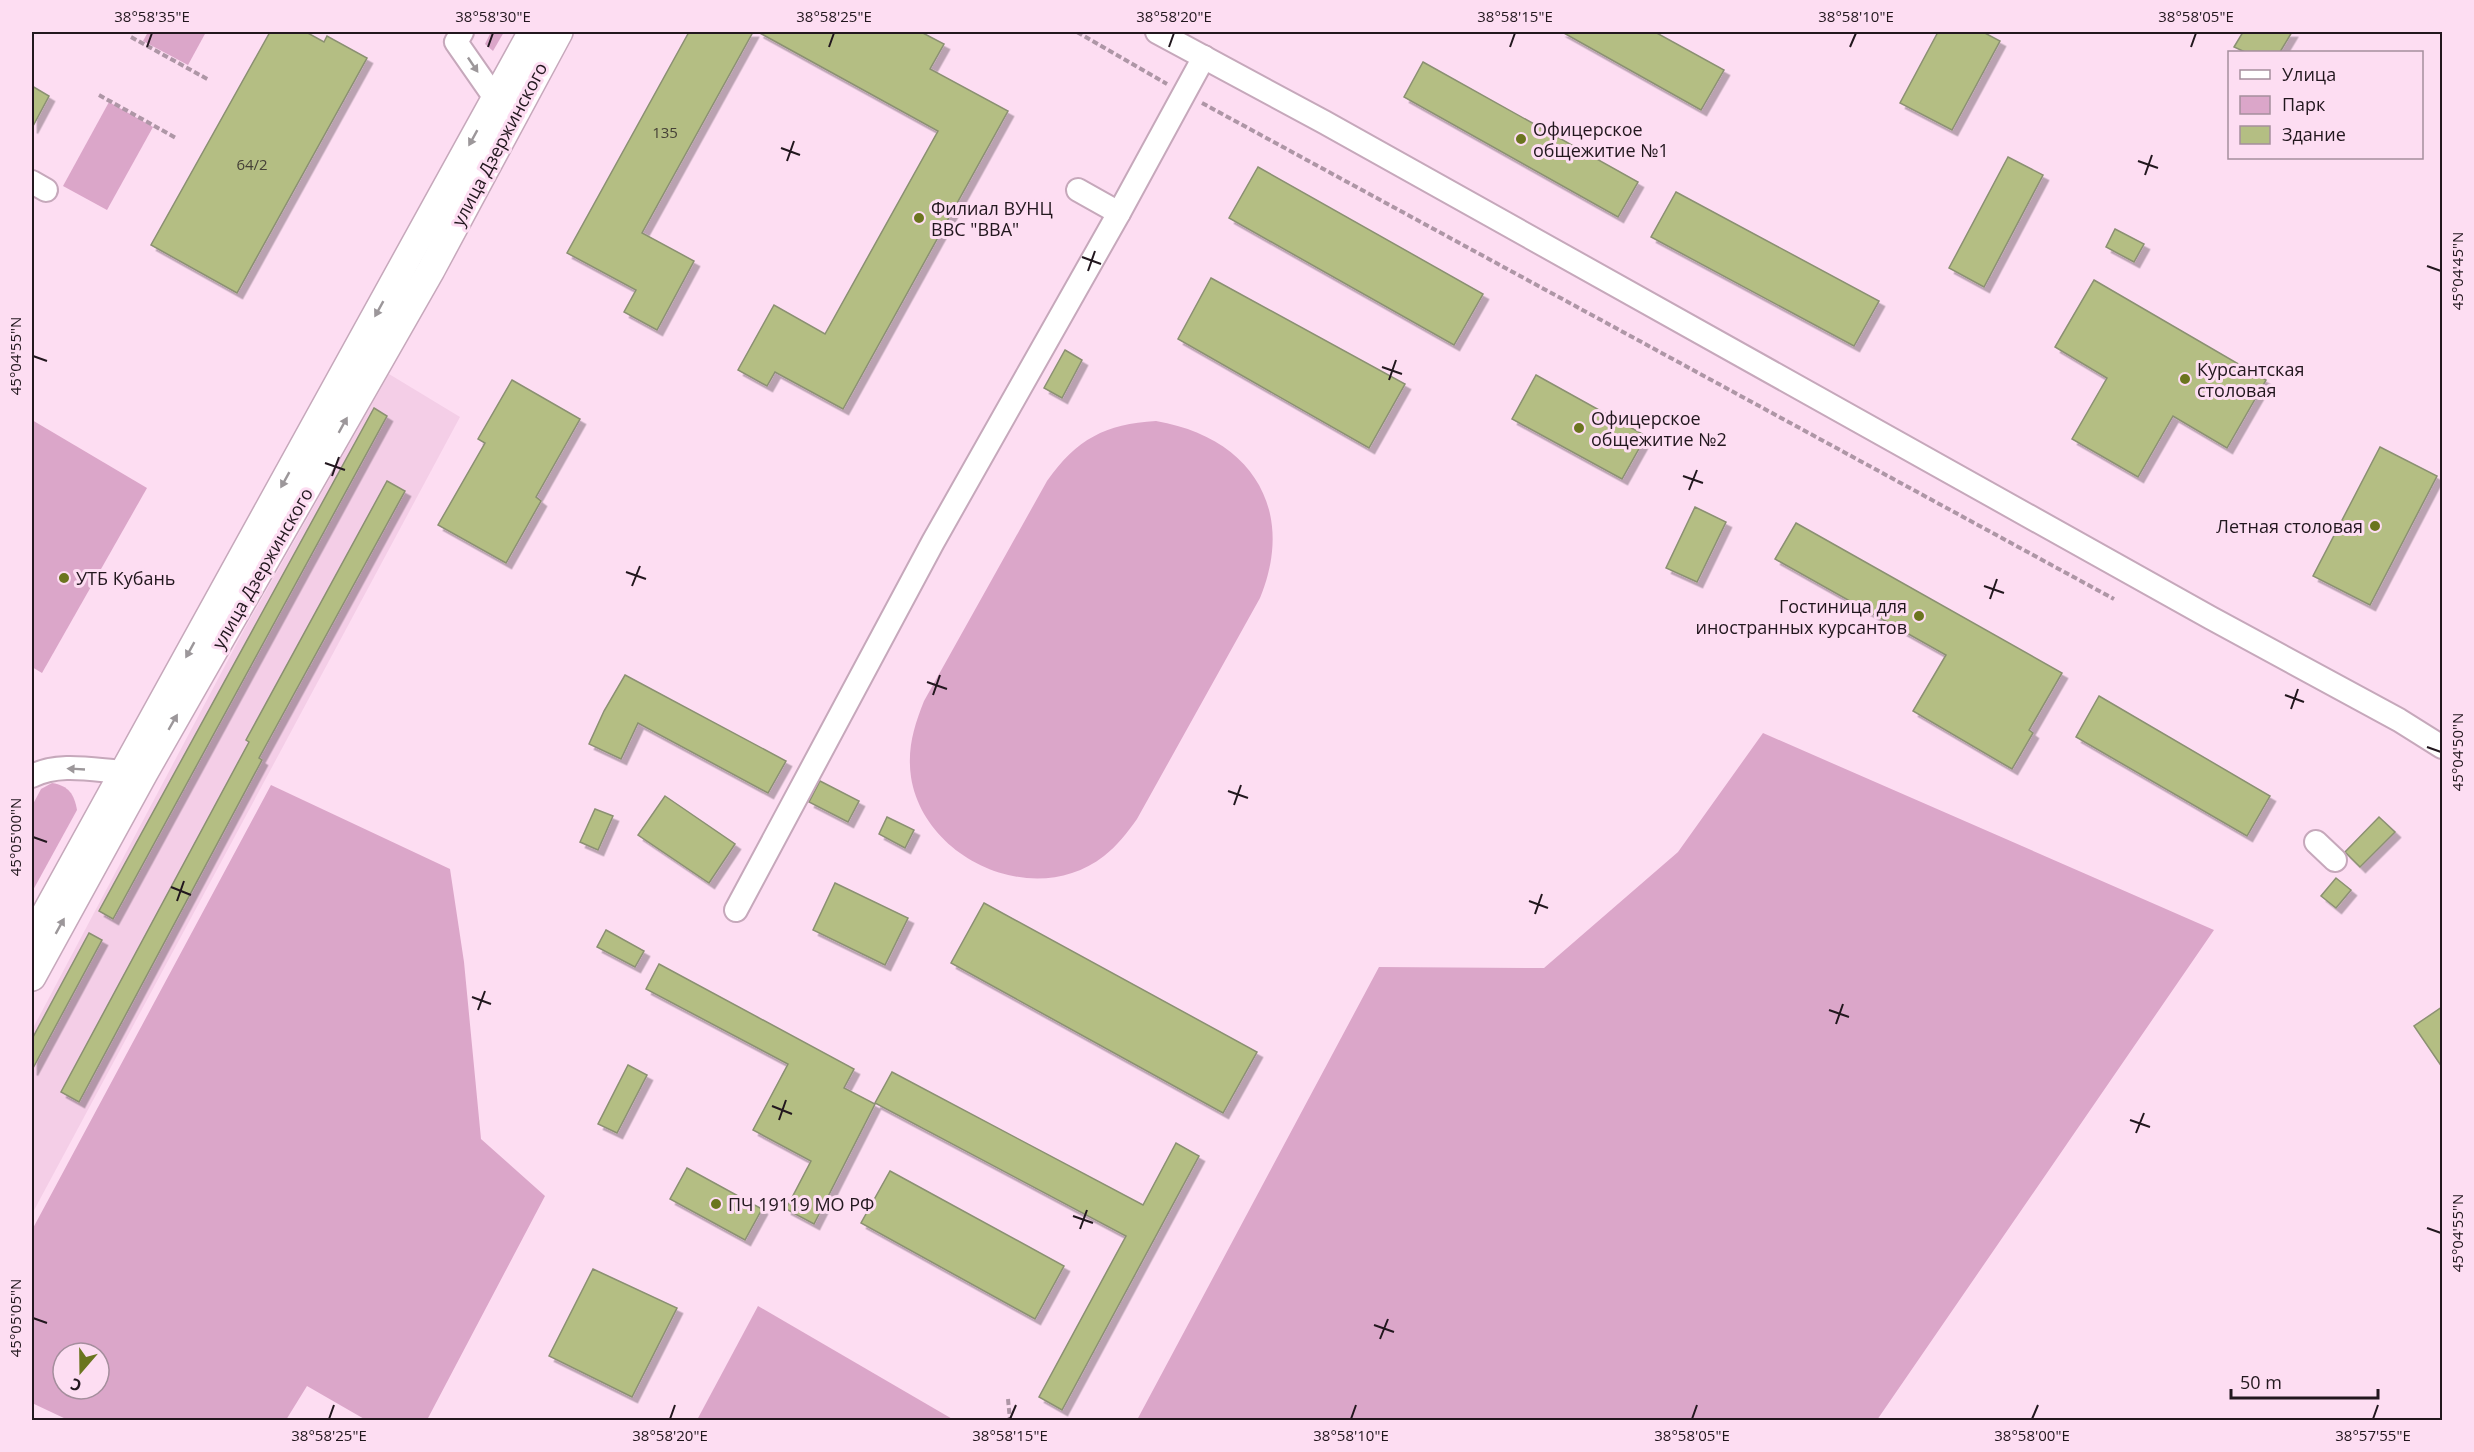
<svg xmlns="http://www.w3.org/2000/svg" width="2474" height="1452" viewBox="0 0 2474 1452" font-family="'Open Sans',sans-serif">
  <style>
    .built { fill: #f4cee7 }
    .green { fill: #dba6c9; fill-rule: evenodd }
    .building { fill: #b4be83; stroke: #8b9072; stroke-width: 1.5; filter: url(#shadow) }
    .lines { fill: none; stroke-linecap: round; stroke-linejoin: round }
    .minor-casing { stroke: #c6a8bb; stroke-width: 26 }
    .major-casing { stroke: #c6a8bb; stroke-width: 30 }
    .path { stroke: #ae96a6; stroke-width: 4; stroke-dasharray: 6 3; stroke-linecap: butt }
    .minor { stroke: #fff; stroke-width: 22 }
    .major { stroke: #fff; stroke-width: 27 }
    .oneway { fill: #9c979a }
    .ticks { fill: none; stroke: #22171e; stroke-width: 2 }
    .poi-dot { fill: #6b751f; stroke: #fdddf2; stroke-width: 2 }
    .labels { text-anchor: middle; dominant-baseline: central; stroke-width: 6; stroke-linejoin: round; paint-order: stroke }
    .number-label { font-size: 15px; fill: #464137 }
    .poi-label { font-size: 18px; fill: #22171e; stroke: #fdddf2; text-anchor: start }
    .street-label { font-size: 18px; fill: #22171e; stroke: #fdddf2 }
    .neatline { fill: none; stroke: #22171e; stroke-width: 2 }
    .ticks-label { font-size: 15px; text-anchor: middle; fill: #22171e }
  </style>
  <defs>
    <filter id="shadow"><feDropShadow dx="5.5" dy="5.5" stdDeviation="0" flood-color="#0004"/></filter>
  </defs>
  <rect width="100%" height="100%" fill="#fdddf2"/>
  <polygon class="built" points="389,374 460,417 32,1214 32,1030 245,628"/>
  <g class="green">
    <polygon points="148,32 206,32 188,65 143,41"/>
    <polygon points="491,32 504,32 493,51 485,44"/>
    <polygon points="109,102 153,127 107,210 63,186"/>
    <polygon points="32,420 147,488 42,673 32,667"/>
    <path d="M1156,421C1250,437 1297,508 1260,598L1137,819C1127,833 1117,846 1104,856C1035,910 924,860 911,777C907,749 914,726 924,701L1047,481C1077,439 1105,424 1156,421Z"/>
    <polygon points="1763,733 2214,930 1877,1420 1137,1420 1379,967 1544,968 1678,852"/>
    <path d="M52,783C69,786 74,794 77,810L32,892V806L41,789Z"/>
    <path d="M271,785L450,869L464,962L481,1139L545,1196L427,1420H366L307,1386L286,1420H68L32,1403V1230ZM63,1353H99V1389H63Z"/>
    <polygon points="758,1306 954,1420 697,1420"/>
  </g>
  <g class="building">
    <polygon points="270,32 306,32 324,42 327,36 367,58 237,293 151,245"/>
    <polygon points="689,32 753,32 642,233 694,261 657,330 624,312 636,290 567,253"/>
    <polygon points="758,32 921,32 944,44 930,69 1008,111 843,409 775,372 767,386 738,370 774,305 825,334 938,131"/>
    <polygon points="1562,32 1655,32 1724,70 1701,110"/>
    <polygon points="1938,32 1983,32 2000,41 1952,130 1900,103"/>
    <polygon points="2243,32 2292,32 2280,52 2245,52 2234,47"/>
    <polygon points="1423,62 1638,182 1618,217 1404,97"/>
    <polygon points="32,86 49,96 32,128"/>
    <polygon points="2008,157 2043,175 1984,287 1949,268"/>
    <polygon points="1258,167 1483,294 1454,345 1229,218"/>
    <polygon points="1676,192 1879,301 1854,346 1651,237"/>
    <polygon points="2115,229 2144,244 2134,262 2106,247"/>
    <polygon points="1211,278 1405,384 1369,448 1178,339"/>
    <polygon points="2094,280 2266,380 2227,448 2173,416 2138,477 2072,439 2107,378 2055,347"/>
    <polygon points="1065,350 1082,360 1062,398 1044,388"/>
    <polygon points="1536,375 1646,436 1622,479 1512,419"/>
    <polygon points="512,380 580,419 536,497 541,501 506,563 438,525 485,443 478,439"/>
    <polygon points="374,408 387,416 113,919 99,911"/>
    <polygon points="2380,447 2437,476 2370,605 2313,576"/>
    <polygon points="387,481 405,491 259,758 262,760 79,1102 61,1092 249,742 246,740"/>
    <polygon points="1695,507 1726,522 1697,582 1666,568"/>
    <polygon points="1796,523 2062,673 2029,730 2033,733 2012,769 1913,711 1946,655 1775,559"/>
    <polygon points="625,675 786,761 768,793 638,723 621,759 589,744 604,711"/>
    <polygon points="2099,696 2270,796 2247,836 2076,737"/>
    <polygon points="820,781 859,801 848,822 809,802"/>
    <polygon points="665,796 735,844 709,883 638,835"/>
    <polygon points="595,809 613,816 598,850 580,842"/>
    <polygon points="887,817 914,830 905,848 879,834"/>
    <polygon points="2379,817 2395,832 2360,867 2345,852"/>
    <polygon points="2336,878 2351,890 2336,908 2321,896"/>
    <polygon points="835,883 908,918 885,965 813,930"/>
    <polygon points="984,903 1257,1052 1223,1113 951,963"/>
    <polygon points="606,930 644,951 635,967 597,947"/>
    <polygon points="89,933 102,940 32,1070 32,1039"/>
    <polygon points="659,964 854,1069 844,1088 875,1104 814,1224 786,1209 811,1161 753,1130 788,1064 646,989"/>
    <polygon points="2442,1007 2442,1067 2414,1026"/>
    <polygon points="628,1065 647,1075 617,1133 598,1124"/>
    <polygon points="892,1072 1143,1205 1176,1143 1199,1156 1062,1410 1039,1397 1126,1236 875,1103"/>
    <polygon points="687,1168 762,1209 745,1240 670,1199"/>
    <polygon points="890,1171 1064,1266 1035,1319 861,1223"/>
    <polygon points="593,1269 677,1308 632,1397 549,1356"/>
  </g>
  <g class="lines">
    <defs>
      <g id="minor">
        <polyline points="462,32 456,42 495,98"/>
        <polyline points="1157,32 1324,122 2211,618 2399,720 2442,747"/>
        <polyline points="32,182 46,190"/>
        <polyline points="1078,190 1119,213"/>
        <path d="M32,776C59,762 93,770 123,772"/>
        <polyline points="2316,842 2335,860"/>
        <polyline points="736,910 933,542 1119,213 1204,57"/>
      </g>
      <g id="major">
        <polyline points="32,938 532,32"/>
        <polyline points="32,977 144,773 431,270 559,32"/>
      </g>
    </defs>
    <use href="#minor" class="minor-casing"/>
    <use href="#major" class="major-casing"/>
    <g class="path">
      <polyline points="1077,32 1167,84"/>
      <polyline points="131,37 209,80"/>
      <polyline points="99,95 176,138"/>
      <polyline points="1202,103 2114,599"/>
      <polyline points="1008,1399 1010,1420"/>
    </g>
    <use href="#minor" class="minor"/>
    <use href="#major" class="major"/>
  </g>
  <defs><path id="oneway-solid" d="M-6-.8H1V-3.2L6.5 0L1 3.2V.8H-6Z" transform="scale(1.5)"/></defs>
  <g class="oneway">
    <use href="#oneway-solid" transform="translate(473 65) rotate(56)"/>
    <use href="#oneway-solid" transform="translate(473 138) rotate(119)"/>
    <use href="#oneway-solid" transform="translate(379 309) rotate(119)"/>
    <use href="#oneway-solid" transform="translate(343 425) rotate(-61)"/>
    <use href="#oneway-solid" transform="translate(285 480) rotate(119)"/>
    <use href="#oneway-solid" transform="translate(190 650) rotate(119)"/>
    <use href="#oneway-solid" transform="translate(173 722) rotate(-60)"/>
    <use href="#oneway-solid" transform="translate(76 769) rotate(-177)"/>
    <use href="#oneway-solid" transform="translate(60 926) rotate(-61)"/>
  </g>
  <path class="ticks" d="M147,47L152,33M488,47L493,33M829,47L834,33M1169,47L1174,33M1510,47L1515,33M1850,47L1856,33M2191,47L2196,33M781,148L800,155M787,161L794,141M2138,161L2158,168M2145,175L2152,155M1082,257L1101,264M2427,266L2441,271M1088,271L1095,251M33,356L47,361M1382,367L1402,374M1389,380L1396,360M325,463L345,470M332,476L339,457M1683,476L1703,483M1689,490L1697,470M626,572L646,579M632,586L640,566M1984,586L2004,593M1990,599L1997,579M927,682L947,689M933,695L940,675M2285,695L2304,702M2291,709L2298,689M2427,747L2441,752M1228,791L1248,798M1234,805L1241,785M33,837L47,842M171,887L191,895M177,901L184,881M1529,901L1548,908M1535,914L1542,894M472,997L491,1004M478,1010L485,991M1829,1010L1849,1017M1836,1024L1843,1004M772,1106L792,1114M779,1120L786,1100M2130,1120L2150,1127M2136,1133L2144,1113M1073,1216L1093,1223M2427,1228L2441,1233M1080,1229L1087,1210M33,1318L47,1323M1374,1325L1394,1332M1380,1339L1388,1319M329,1419L334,1405M670,1419L675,1405M1010,1419L1016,1405M1351,1419L1356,1405M1692,1419L1697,1405M2032,1419L2038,1405M2373,1419L2378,1405"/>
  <g class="poi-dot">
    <circle cx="1521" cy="139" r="6"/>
    <circle cx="919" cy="218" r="6"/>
    <circle cx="2185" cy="379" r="6"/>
    <circle cx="1579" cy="428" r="6"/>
    <circle cx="2375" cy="526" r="6"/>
    <circle cx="64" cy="578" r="6"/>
    <circle cx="1919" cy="616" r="6"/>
    <circle cx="716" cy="1204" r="6"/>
  </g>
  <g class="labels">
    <g class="number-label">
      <text x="665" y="132">135</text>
      <text x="252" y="164">64/2</text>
    </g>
    <g class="poi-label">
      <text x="1533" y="129">Офицерское<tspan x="1533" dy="21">общежитие №1</tspan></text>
      <text x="931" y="208">Филиал ВУНЦ<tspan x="931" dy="21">ВВС "ВВА"</tspan></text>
      <text x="2197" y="369">Курсантская<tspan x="2197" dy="21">столовая</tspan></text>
      <text x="1591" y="418">Офицерское<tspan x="1591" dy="21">общежитие №2</tspan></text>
      <text x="2363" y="526" text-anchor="end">Летная столовая</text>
      <text x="76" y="578">УТБ Кубань</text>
      <text x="1907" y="606" text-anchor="end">Гостиница для<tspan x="1907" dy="21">иностранных курсантов</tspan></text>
      <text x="728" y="1204">ПЧ 19119 МО РФ</text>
    </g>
    <g class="street-label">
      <text transform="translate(499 144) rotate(-62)">улица Дзержинского</text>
      <text transform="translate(262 568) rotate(-60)">улица Дзержинского</text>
    </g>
  </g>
  <rect width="2474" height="1452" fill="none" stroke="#fdddf2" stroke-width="66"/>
  <rect x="2228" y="51" width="195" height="108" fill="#fdddf2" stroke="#a58e9d" stroke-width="1.5"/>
  <rect x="2240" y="70" width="30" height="9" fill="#ffffff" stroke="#a58e9d" stroke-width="1.5"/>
  <text x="2282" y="81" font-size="18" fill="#22171e">Улица</text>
  <rect x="2240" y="96" width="30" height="18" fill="#dba6c9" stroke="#a58e9d" stroke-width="1.5"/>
  <text x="2282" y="111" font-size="18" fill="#22171e">Парк</text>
  <rect x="2240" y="126" width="30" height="18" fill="#b4be83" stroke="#a58e9d" stroke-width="1.5"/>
  <text x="2282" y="141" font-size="18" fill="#22171e">Здание</text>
  <g transform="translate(81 1371) rotate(200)"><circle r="28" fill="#fdddf2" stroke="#a58e9d" stroke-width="1.5"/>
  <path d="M0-4.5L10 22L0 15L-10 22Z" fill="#6b751f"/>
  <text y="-9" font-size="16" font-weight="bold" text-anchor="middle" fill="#22171e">С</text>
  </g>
  <path d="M2231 1389v9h147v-9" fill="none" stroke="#22171e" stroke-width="3"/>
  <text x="2240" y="1389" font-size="18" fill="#22171e" stroke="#fdddf2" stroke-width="4.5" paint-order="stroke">50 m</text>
  <rect x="33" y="33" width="2408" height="1386" class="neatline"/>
  <g class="ticks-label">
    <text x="152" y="22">38°58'35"E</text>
    <text x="493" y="22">38°58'30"E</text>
    <text x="834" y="22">38°58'25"E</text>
    <text x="1174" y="22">38°58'20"E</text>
    <text x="1515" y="22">38°58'15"E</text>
    <text x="1856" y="22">38°58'10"E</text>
    <text x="2196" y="22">38°58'05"E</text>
    <text transform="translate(2458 271) rotate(-90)" y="5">45°04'45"N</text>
    <text transform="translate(16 356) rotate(-90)" y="5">45°04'55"N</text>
    <text transform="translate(2458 752) rotate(-90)" y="5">45°04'50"N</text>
    <text transform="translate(16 837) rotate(-90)" y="5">45°05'00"N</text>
    <text transform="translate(2458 1233) rotate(-90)" y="5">45°04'55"N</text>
    <text transform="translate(16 1318) rotate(-90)" y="5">45°05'05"N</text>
    <text x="329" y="1441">38°58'25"E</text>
    <text x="670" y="1441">38°58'20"E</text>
    <text x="1010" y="1441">38°58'15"E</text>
    <text x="1351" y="1441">38°58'10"E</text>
    <text x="1692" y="1441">38°58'05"E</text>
    <text x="2032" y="1441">38°58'00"E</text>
    <text x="2373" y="1441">38°57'55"E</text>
  </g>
</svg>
